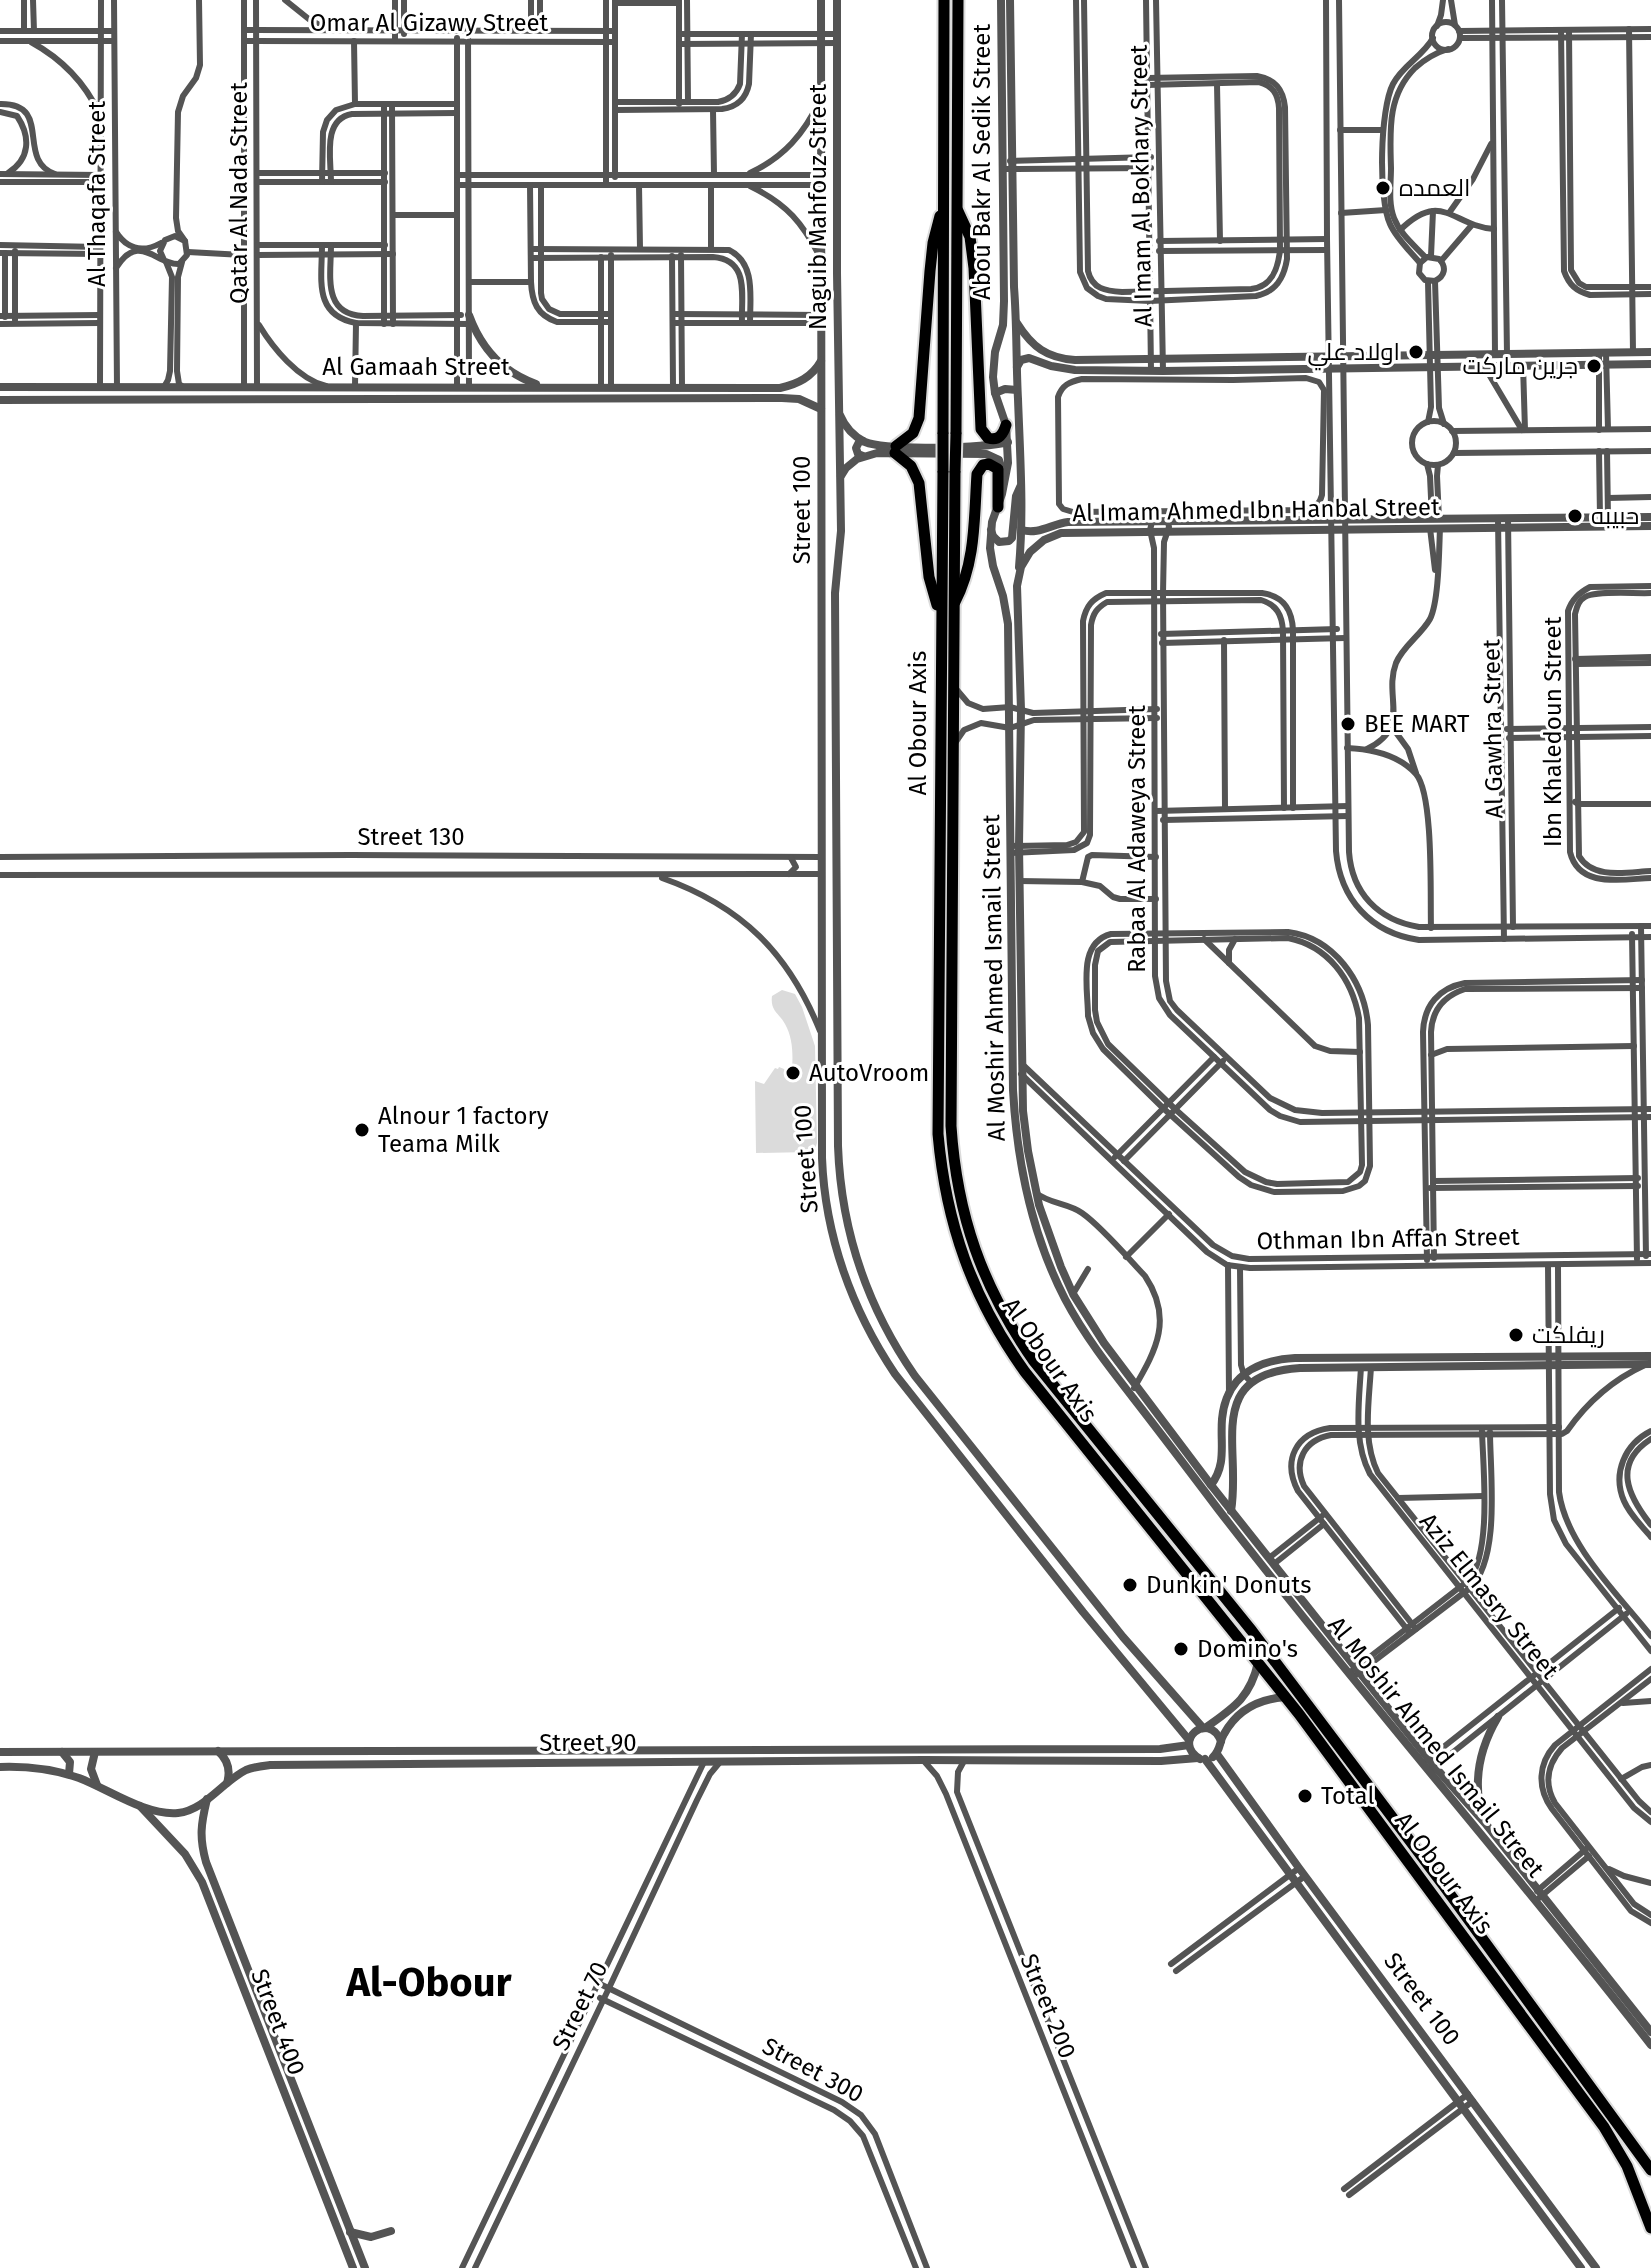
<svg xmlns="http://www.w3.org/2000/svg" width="1651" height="2268" viewBox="0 0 1651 2268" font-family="'Fira Sans',Cairo,sans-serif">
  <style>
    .green { fill: #dbdbdb }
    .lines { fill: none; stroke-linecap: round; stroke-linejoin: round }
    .trunk-casing { stroke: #dbdbdb; stroke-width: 15 }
    .minor { stroke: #545454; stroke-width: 6 }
    .tertiary { stroke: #545454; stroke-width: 8 }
    .trunk { stroke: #000; stroke-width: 11 }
    .trunk-bridge-casing { stroke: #dbdbdb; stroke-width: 15; stroke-linecap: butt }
    .trunk-bridge { stroke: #000; stroke-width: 11 }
    .poi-dot { fill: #000; stroke: #fff; stroke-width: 3 }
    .labels { text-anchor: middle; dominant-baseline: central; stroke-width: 6; stroke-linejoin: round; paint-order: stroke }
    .street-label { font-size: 24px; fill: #000; stroke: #fff }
    .poi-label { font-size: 24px; fill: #000; stroke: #fff; text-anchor: start }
    .town-label { font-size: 40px; font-weight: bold; fill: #000; stroke: #fff }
  </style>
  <rect width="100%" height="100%" fill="#fff"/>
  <path class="green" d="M782,990L795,994L802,1007L815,1046L817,1143L815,1149L809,1152L756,1153L755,1081L764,1084L775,1068L778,1069L779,1067L789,1071L792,1070C793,1055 793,1038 785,1024C779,1013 770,1011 772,996Z"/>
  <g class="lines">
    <defs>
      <g id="trunk">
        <path d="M958,211L970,237L974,268L981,429L988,438C998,441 1003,435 1006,425"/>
        <polyline points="943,434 944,0"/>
        <polyline points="956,434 958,0"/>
        <polyline points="896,446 913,433 919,418 930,271 933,243 940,216"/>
        <polyline points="895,453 911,466 919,483 929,577 937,605"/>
        <path d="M943,471L938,1134C946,1224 972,1298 1025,1372L1299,1714L1604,2127L1627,2166L1651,2228"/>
        <path d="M955,471L951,1126C957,1216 982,1286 1033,1360L1252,1631L1444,1886L1651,2170"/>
        <path d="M955,602C976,562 974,517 977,474L983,465L989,464L998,469V507"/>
      </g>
    </defs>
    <use href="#trunk" class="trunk-casing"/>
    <g class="minor">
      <polyline points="24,0 24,31"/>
      <polyline points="33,0 34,31"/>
      <polyline points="114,0 117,388"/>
      <polyline points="256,0 257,386"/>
      <polyline points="285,0 310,20 325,28"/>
      <polyline points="606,0 606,185"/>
      <polyline points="679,0 679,104"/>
      <polyline points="687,0 688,102"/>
      <path d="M1076,0L1080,272L1087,288L1098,296L1106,299L1150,301L1256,296C1276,292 1284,278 1287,259L1285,107C1283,89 1275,79 1257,76L1147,78"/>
      <path d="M1084,0L1088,271C1092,289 1106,291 1122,292L1251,289C1272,287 1278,269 1280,250L1279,108C1278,94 1273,86 1259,82L1147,85"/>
      <polyline points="1146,0 1151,370"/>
      <polyline points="1156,0 1163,371"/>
      <path d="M1326,0L1327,239L1336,851C1340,899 1371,933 1419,940L1651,937"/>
      <path d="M1339,0L1349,852C1352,893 1378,920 1419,927L1651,926"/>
      <polyline points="1451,0 1455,25"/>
      <polyline points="1492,0 1495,354"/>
      <polyline points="1502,0 1507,354"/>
      <polyline points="615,3 679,3"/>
      <circle cx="1446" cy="36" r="14"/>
      <polyline points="1437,26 1441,15 1443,0"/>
      <polyline points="1629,29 1633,352"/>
      <polyline points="244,30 615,31"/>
      <polyline points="468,30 469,387"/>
      <path d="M1561,30L1564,271C1569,285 1576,291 1590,295L1651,294"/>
      <polyline points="1569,30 1571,270 1579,283 1586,287 1651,287"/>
      <polyline points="0,31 114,31"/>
      <polyline points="531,31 531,0"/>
      <polyline points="540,31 540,0"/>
      <polyline points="1459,31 1651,29"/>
      <polyline points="404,34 404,0"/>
      <polyline points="679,34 837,34"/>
      <polyline points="457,38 457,387"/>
      <polyline points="1460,38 1651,37"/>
      <polyline points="0,41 114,41"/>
      <polyline points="244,41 615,42"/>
      <polyline points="354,41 355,104"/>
      <polyline points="395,41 395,0"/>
      <path d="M31,42C62,59 84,81 99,113"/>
      <polyline points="679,44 837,43"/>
      <polyline points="1217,84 1220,241"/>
      <path d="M615,102H718C729,100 736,95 740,84L742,34"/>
      <path d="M0,104C54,103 15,160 55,174"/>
      <polyline points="384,104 384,324"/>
      <polyline points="392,104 393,324"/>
      <path d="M615,110L722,109C737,107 746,99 749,84L751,34"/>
      <polyline points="713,110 714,175"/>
      <path d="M0,112L17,116C31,137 30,159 8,173"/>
      <polyline points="1340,130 1383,130"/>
      <polyline points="1010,161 1151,157"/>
      <polyline points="1003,169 1151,168"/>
      <polyline points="257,173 385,173"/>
      <path d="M750,173C784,157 804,134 820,100"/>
      <polyline points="0,174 101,175"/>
      <polyline points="457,175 821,175"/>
      <polyline points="615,177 615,0"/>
      <polyline points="0,182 101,182"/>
      <polyline points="257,182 385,182"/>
      <polyline points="322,182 323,132 327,120 336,110 355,104 457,104"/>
      <path d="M331,182C331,159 322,119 352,114L457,113"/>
      <polyline points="457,185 821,185"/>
      <path d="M530,185L531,282C532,302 537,315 557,322H611"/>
      <polyline points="541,185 541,293 542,299 549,309 560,314 611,314"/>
      <polyline points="639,185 640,249"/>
      <polyline points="711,185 711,249"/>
      <path d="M750,186C787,204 803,223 821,259"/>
      <polyline points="1341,213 1386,210"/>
      <polyline points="1449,213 1473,179 1491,144"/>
      <polyline points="393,215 457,215"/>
      <path d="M1400,230C1442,189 1452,226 1494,229"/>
      <path d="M116,232C127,249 143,253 161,243"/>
      <polyline points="185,241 178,231 176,218 178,112 183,96 196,78 200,65 199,0"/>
      <polyline points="1159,241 1327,239"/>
      <polyline points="0,245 100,247"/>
      <polyline points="257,245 385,245"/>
      <path d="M322,245C322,279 313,315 356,323L469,324"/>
      <path d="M331,245C331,275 322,314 363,316L461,315"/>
      <path d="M531,249L729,250C756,263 750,297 750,323"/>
      <polyline points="1159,251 1327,250"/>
      <polyline points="188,252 243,255"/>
      <polyline points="0,253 100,254"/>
      <polyline points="5,253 5,317"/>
      <polyline points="257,255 393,254"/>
      <polyline points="611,255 611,387"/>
      <polyline points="681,255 682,387"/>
      <polyline points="672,256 673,387"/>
      <polyline points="1431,256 1433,211"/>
      <polyline points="601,257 601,387"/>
      <path d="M1425,257C1414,245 1400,234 1394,218C1388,203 1391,184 1391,168C1390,131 1387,96 1415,68C1425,59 1435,53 1448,49"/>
      <path d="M531,258L713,257C750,260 741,295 742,323"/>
      <polyline points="1441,261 1471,226"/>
      <polyline points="182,262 178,277 177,371 179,384 183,387"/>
      <path d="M1420,263C1410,251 1396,238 1390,224C1378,198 1380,109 1393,84C1402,66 1423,56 1433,38"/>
      <path d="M116,268C139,231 156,265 179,264L187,255L185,241L175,236L165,240L160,251L164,260"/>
      <path d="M1435,281L1425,280L1419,273L1420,263L1427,257L1439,259C1447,267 1445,276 1435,281L1439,408L1444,424"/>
      <polyline points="469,282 531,282"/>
      <polyline points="673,314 821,315"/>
      <polyline points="0,316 100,315"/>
      <polyline points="15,320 15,251"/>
      <polyline points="673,323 821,323"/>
      <polyline points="0,324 100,323"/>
      <path d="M259,325C273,348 298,379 326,386"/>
      <polyline points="1599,353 1599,430"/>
      <polyline points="1606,353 1608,429"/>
      <polyline points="1523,365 1525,430"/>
      <polyline points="1484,366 1522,430"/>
      <path d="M1306,378L1319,382L1324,390L1322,495C1320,503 1316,508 1308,510L1073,512L1063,509L1059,504L1058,397C1062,385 1069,382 1082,379L1233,380Z"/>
      <polyline points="244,386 244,0"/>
      <polyline points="355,386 356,323"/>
      <polyline points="164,387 168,380 170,371 172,277 166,262"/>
      <polyline points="100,388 101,0"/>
      <circle cx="1434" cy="443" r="22"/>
      <polyline points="1428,422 1431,407 1428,282"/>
      <polyline points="1452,431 1651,429"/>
      <polyline points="1599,451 1600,517"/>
      <polyline points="1607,451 1608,517"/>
      <polyline points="1454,453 1651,451"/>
      <polyline points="1427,464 1430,476 1432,519"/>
      <polyline points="1438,465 1437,476 1439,519"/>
      <polyline points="1608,498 1651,497"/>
      <polyline points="1508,518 1513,927"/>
      <polyline points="1498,519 1504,939"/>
      <polyline points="1152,522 1150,530 1154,548 1155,976 1159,998 1170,1015 1270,1110 1280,1116 1300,1122 1651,1117"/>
      <polyline points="1168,522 1169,527 1164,542 1163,593 1166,981 1170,1001 1177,1010 1270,1098 1295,1110 1322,1113 1651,1109"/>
      <polyline points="1430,528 1435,570"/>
      <path d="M1651,586L1590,587C1579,593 1572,599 1568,611L1570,852C1579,889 1622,879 1651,878"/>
      <path d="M1651,593C1636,594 1597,590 1585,597C1578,601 1577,607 1575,614L1579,856C1593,880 1627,872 1651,871"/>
      <polyline points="1161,634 1337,629"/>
      <polyline points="1224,640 1225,809"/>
      <polyline points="1162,643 1345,638"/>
      <polyline points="1575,659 1651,657"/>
      <polyline points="1576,664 1651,663"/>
      <polyline points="957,690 968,703 983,709 1010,707 1033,713 1157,709"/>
      <polyline points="1392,727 1408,749 1416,773"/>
      <polyline points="1507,729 1651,727"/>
      <polyline points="1509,738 1651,736"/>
      <polyline points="955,743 964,730 981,723 1010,728 1034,720 1157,718"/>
      <path d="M1347,748C1370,749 1399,755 1416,774C1434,795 1430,897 1431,928"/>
      <path d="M1367,749C1412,727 1383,697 1396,663C1403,646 1421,635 1430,619C1439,601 1439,550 1440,528"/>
      <polyline points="1575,802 1578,804 1651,804"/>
      <polyline points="1156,811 1348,806"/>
      <polyline points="1163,820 1348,816"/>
      <path d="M1010,846L1067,845L1076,842L1084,832L1083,621C1086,606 1092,599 1106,593H1262C1284,596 1292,610 1293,630V808"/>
      <path d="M1010,853L1074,850L1087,843L1090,835L1091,625C1093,613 1097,608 1107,602L1261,600C1277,605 1282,615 1283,631L1284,808"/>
      <polyline points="0,857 351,855 822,857"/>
      <polyline points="789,874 796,867 791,858"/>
      <polyline points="0,875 822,874"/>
      <path d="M662,878C742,906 789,954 820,1031"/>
      <polyline points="1019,881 1082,882 1100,886 1113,897 1120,899 1156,899"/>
      <polyline points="1082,882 1088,857 1092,855 1156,857"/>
      <polyline points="1641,926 1646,1256"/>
      <path d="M1288,932C1334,938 1364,981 1368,1025L1370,1166L1365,1181L1359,1186L1343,1191L1274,1192L1251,1185L1239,1177L1163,1108L1103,1049L1093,1033L1088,1016C1088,988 1077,943 1111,934Z"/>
      <polyline points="1632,934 1637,1259"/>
      <path d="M1288,938C1328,946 1352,979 1359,1018L1362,1165L1360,1172L1348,1182L1277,1184L1266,1182L1245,1172L1175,1109L1108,1044L1097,1022L1095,1010V965L1098,951L1110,942Z"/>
      <polyline points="1204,939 1315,1046 1330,1051 1360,1052"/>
      <polyline points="1229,963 1229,950 1235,939"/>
      <polyline points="1431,1055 1447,1049 1634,1046"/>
      <polyline points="1022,1064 1213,1245 1232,1256 1249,1259 1651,1254"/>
      <polyline points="1021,1074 1207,1252 1227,1265 1250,1268 1651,1263"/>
      <polyline points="1115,1157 1214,1057"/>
      <polyline points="1124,1161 1223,1061"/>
      <polyline points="1433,1181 1638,1178"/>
      <polyline points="1430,1188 1638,1186"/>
      <path d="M1036,1193C1050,1204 1068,1203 1082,1213C1102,1227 1128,1258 1145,1276C1173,1318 1157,1349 1134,1388"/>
      <polyline points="1126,1257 1169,1214"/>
      <path d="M1434,1258L1431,1032C1432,1010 1444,996 1465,989L1642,988"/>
      <path d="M1427,1260L1423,1032C1424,1005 1439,988 1465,983L1642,980"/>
      <polyline points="1228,1265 1229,1393"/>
      <polyline points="1548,1265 1550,1494 1554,1520 1566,1544 1651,1651"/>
      <path d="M1558,1265L1559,1492C1566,1545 1618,1594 1651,1636"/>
      <polyline points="1240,1268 1241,1365 1244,1375 1251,1382"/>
      <polyline points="1073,1294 1088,1269"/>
      <path d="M1361,1367C1359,1403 1353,1442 1370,1474L1634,1808L1651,1822"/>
      <path d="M1371,1367C1369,1402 1362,1441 1378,1473L1639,1801L1651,1812"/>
      <path d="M1651,1431C1625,1444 1612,1473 1624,1501C1630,1515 1642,1526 1651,1537"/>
      <path d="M1651,1439C1612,1464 1628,1496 1651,1525"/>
      <polyline points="1398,1498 1484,1496"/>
      <polyline points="1269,1558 1322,1516"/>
      <polyline points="1274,1564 1324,1524"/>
      <path d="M1416,1629L1304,1486C1293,1462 1304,1440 1331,1435L1562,1434L1567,1431C1588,1401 1612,1380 1645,1365"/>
      <path d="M1410,1633L1298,1491C1282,1460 1296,1433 1330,1428L1559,1427"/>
      <path d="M1651,1669L1555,1745C1538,1764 1537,1788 1552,1809L1631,1911L1651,1923"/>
      <path d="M1349,1673L1469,1580C1492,1551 1483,1467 1482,1431"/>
      <path d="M1353,1677L1470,1588C1501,1559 1490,1472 1490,1432"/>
      <path d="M1651,1679L1562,1748C1547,1765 1544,1784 1555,1803L1634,1904L1651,1915"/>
      <polyline points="1623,1703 1651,1701"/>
      <polyline points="923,1760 937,1776 946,1794 1134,2268"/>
      <polyline points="1427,1760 1619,1608"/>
      <polyline points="964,1761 958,1772 957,1792 1146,2268"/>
      <polyline points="1432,1769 1626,1614"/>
      <polyline points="1621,1779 1642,1767 1651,1765"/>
      <polyline points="1609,1869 1624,1876 1651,1883"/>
      <polyline points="1537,1891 1586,1849"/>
      <polyline points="1539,1898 1589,1856"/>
      <polyline points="1171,1964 1299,1868"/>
      <polyline points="1176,1971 1305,1876"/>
      <polyline points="598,1983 842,2102 861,2115 875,2134 927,2268"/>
      <polyline points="600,1998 834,2110 850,2121 863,2136 916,2268"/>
      <polyline points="1344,2189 1468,2094"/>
      <polyline points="1349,2195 1473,2101"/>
      <polyline points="462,2268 704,1762"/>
      <polyline points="475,2268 609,1988 697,1800 710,1774 720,1762"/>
    </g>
    <g class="tertiary">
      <path d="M821,0L822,1158C825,1236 852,1310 895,1374L1083,1612L1189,1740"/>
      <path d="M837,0V273L841,531L835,593L838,1146C841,1230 867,1307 915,1376L1123,1637L1203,1728"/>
      <path d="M1001,0L1004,301L1003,325L995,352L993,377L995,393L1006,425L1008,463L1002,494L992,522L990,548L993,566L1003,596L1008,624L1013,1090C1017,1162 1032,1235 1065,1299C1084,1335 1109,1367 1134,1399C1162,1435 1190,1472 1218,1509C1358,1691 1510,1864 1651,2045"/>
      <path d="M1010,0L1014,287C1017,325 1016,362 1018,399C1020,455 1024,511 1019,567"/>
      <path d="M469,315C481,348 502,372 536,384"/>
      <path d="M1017,323C1032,347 1047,358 1075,360L1651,352"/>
      <polyline points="1017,367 1021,360 1029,358 1051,366 1075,370 1163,371 1651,364"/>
      <path d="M0,387L780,388C798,384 812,377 821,361"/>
      <polyline points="995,393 1005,389 1017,390"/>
      <polyline points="0,400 782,398 799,399 821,409"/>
      <path d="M840,415C845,427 853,436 865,442C887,451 984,448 1008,442"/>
      <polyline points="863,441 859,442 856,448 858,454 863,456"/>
      <polyline points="841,476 846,468 857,459 877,453 986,454 999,460 1003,473"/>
      <polyline points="1651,526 1061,533 1044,540 1030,552 1021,567 1017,586 1021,710 1019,846 1023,1111 1028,1151 1039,1205 1061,1267 1073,1294 1104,1343 1211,1485 1356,1668 1435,1767 1485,1823 1651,2032"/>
      <polyline points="991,530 993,536 999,542 1009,541 1012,538 1016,496 1020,487"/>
      <path d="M1022,530C1038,535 1052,524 1068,522L1651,517"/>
      <path d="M1211,1485C1227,1464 1220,1444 1222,1419C1226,1377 1256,1360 1295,1358L1651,1356"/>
      <path d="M1231,1511C1242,1448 1203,1374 1300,1368L1651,1364"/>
      <path d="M1205,1728C1233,1708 1250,1698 1258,1663"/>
      <path d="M218,1751C228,1760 231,1770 227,1783"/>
      <polyline points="0,1752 1160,1749 1189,1745"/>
      <polyline points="62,1752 70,1762 69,1774"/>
      <polyline points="95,1752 91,1769 97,1785"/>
      <polyline points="1217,1754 1299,1868 1596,2268"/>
      <path d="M1213,1757C1221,1750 1219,1742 1224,1734C1237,1710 1259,1699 1285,1697"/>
      <path d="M1200,1759C1171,1742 1208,1710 1221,1741"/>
      <polyline points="1205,1759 1581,2268"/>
      <path d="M0,1767C28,1766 53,1769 79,1778C108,1789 146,1816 178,1813C205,1810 222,1782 246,1770C253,1767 262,1766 270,1765L923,1760L1161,1761L1198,1758"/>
      <path d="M207,1799C201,1824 199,1837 206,1862L365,2268"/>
      <polyline points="140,1806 185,1854 202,1882 353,2268"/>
      <path d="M1483,1818C1472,1782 1479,1749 1498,1717"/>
      <polyline points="350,2232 371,2237 391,2231"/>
    </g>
    <use href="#trunk" class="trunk"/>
    <defs>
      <g id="trunk-bridge">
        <polyline points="943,471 943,434"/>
        <polyline points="955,471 956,434"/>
      </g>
    </defs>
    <use href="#trunk-bridge" class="trunk-bridge-casing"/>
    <use href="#trunk-bridge" class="trunk-bridge"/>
  </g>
  <g class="poi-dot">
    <circle cx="1383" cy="188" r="8"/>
    <circle cx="1416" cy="352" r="8"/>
    <circle cx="1594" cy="366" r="8"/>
    <circle cx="1575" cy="516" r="8"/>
    <circle cx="1348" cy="724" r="8"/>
    <circle cx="793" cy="1073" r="8"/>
    <circle cx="362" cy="1130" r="8"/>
    <circle cx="1516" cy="1335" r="8"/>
    <circle cx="1130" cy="1585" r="8"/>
    <circle cx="1181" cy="1649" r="8"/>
    <circle cx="1305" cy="1796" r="8"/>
  </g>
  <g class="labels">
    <g class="street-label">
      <text x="429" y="23">Omar Al Gizawy Street</text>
      <text transform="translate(982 162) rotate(-90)">Abou Bakr Al Sedik Street</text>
      <text transform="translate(1141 186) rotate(-91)">Al Imam Al Bokhary Street</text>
      <text transform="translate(239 193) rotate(-90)">Qatar Al Nada Street</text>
      <text transform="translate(97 194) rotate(-90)">Al Thaqafa Street</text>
      <text transform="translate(818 207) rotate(-90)">Naguib Mahfouz Street</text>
      <text x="416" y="367">Al Gamaah Street</text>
      <text transform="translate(802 510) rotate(-90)">Street 100</text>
      <text transform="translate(1256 510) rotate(-1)">Al Imam Ahmed Ibn Hanbal Street</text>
      <text transform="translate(918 723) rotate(-90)">Al Obour Axis</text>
      <text transform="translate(1493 729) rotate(-91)">Al Gawhra Street</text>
      <text transform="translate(1553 732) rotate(-90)">Ibn Khaledoun Street</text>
      <text x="411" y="837">Street 130</text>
      <text transform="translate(1137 839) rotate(-90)">Rabaa Al Adaweya Street</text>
      <text transform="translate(994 978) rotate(-91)">Al Moshir Ahmed Ismail Street</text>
      <text transform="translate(806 1159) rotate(-94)">Street 100</text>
      <text transform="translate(1388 1239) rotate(-1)">Othman Ibn Affan Street</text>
      <text transform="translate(1050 1360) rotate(55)">Al Obour Axis</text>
      <text transform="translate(1489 1596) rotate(51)">Aziz Elmasry Street</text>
      <text x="588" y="1743">Street 90</text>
      <text transform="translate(1436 1747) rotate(51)">Al Moshir Ahmed Ismail Street</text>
      <text transform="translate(1444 1873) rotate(53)">Al Obour Axis</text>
      <text transform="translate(1422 1999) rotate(53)">Street 100</text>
      <text transform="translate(580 2006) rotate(-64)">Street 70</text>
      <text transform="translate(1048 2006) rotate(68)">Street 200</text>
      <text transform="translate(278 2022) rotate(69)">Street 400</text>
      <text transform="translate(813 2070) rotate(28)">Street 300</text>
    </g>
    <g class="poi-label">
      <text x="1399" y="188">العمده</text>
      <text x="1400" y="352" text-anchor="end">اولاد علي</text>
      <text x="1578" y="366" text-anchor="end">جرين ماركت</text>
      <text x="1591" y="516">حبيبه</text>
      <text x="1364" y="724">BEE MART</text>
      <text x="809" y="1073">AutoVroom</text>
      <text x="378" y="1116">Alnour 1 factory<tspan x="378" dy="28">Teama Milk</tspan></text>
      <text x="1532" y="1335">ريفلكت</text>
      <text x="1146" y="1585">Dunkin' Donuts</text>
      <text x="1197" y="1649">Domino's</text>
      <text x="1321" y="1796">Total</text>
    </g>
    <g class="town-label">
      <text x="429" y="1983">Al-Obour</text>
    </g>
  </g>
</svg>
